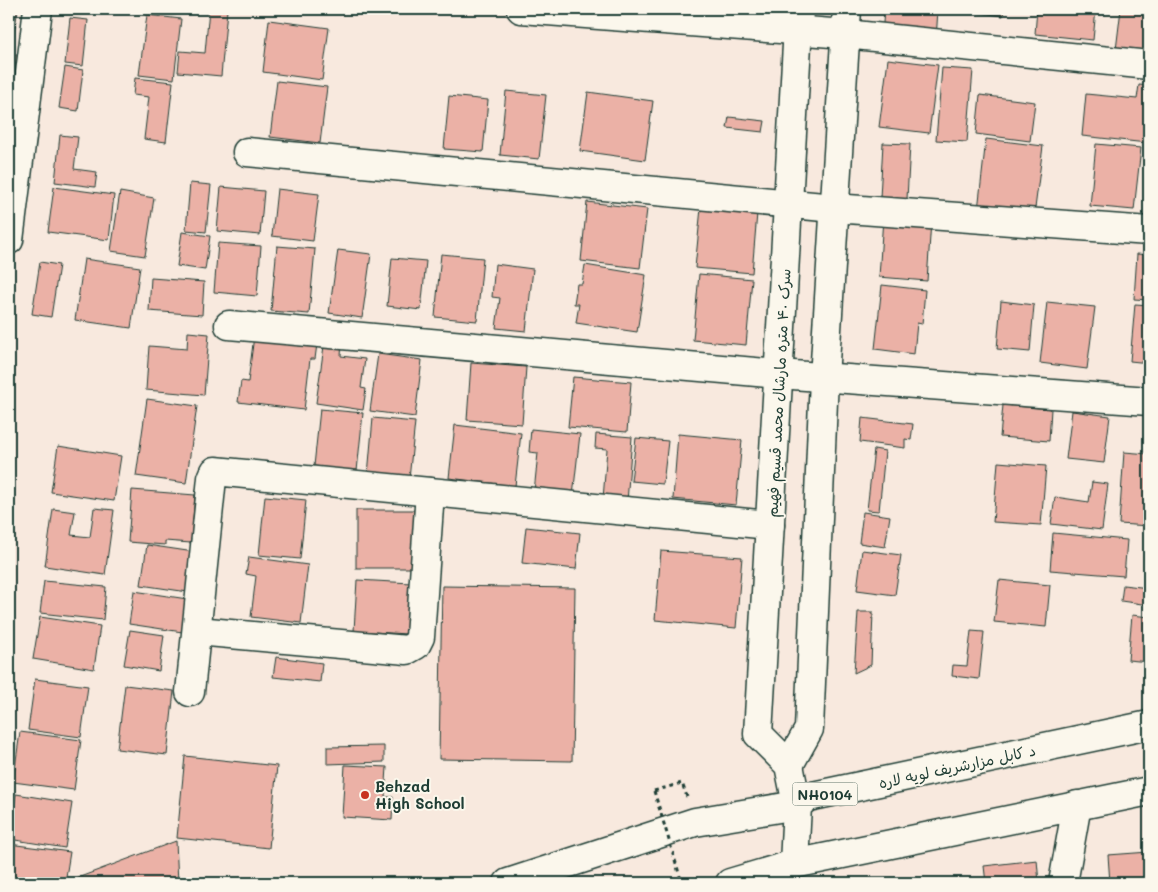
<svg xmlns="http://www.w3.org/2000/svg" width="1158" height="892" viewBox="0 0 1158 892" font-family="Mali,'Playpen Sans Arabic',sans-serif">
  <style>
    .building { fill: #ebb1a6; stroke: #1f3d34 }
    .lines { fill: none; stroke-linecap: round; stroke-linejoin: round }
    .minor-casing { stroke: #1f3d34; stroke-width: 31 }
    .highway-casing { stroke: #1f3d34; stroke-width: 31 }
    .path { stroke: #1f3d34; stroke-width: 3; stroke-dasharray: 4 4; stroke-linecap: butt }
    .minor { stroke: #fbf7ec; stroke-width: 28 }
    .highway { stroke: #fbf7ec; stroke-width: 28 }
    .path-bridge { stroke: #1f3d34; stroke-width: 3; stroke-dasharray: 4 4; stroke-linecap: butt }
    .poi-dot { fill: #c8321e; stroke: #fbf7ec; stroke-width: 2 }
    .labels { text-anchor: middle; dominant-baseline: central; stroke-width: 4; stroke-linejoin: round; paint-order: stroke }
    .shield { fill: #fbf7ec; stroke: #61756b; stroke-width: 1 }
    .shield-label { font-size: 14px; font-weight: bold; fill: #1f3d34 }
    .street-label { font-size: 15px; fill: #1f3d34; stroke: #fbf7ec }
    .poi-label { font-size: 15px; font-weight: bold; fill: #1f3d34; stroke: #fbf7ec; text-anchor: start }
  </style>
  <rect width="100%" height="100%" fill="#f8e9de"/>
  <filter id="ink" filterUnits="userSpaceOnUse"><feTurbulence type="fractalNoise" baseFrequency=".02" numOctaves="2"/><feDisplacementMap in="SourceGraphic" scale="10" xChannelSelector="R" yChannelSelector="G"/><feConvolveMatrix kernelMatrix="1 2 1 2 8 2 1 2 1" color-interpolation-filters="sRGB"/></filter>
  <g filter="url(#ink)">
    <g class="building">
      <polygon points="9,9 18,9 11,49 9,49"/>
      <polygon points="161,9 185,9 184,14 161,11"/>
      <polygon points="209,9 227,10 221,76 178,72 180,51 205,53"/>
      <polygon points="692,9 764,9 764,15"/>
      <polygon points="884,9 938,9 936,40 882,37"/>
      <polygon points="967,9 1004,9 1003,16 966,11"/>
      <polygon points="1037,9 1096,9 1093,40 1035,34"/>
      <polygon points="1121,9 1149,9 1149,53 1116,50"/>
      <polygon points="147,15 181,19 174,79 139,75"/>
      <polygon points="70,18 88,20 83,66 65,64"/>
      <polygon points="269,20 329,28 322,80 263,72"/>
      <polygon points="9,54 17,55 9,105"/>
      <polygon points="888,59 938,65 929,133 879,127"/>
      <polygon points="65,67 83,70 78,111 59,108"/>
      <polygon points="942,68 973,70 967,142 936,140"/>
      <polygon points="135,78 173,82 166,142 144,139 149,97 133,95"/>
      <polygon points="277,81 327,87 320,143 270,137"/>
      <polygon points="1139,85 1149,86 1149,122 1147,143 1082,136 1086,94 1137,99"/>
      <polygon points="506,91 546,95 539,159 500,155"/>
      <polygon points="588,92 653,101 645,160 580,151"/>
      <polygon points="980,95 1035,102 1030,141 976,134"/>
      <polygon points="449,96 488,100 483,152 444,149"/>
      <polygon points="729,117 765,121 763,132 727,128"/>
      <polygon points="60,135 78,137 74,169 97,172 95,187 55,182"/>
      <polygon points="986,139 1043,146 1034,216 978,210"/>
      <polygon points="883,143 910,144 907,199 880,198"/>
      <polygon points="1096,144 1141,148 1134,210 1090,206"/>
      <polygon points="190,183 211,185 206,232 186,230"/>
      <polygon points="54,187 114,195 109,240 48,232"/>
      <polygon points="221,187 264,191 260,235 217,231"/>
      <polygon points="277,189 319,194 313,241 272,236"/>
      <polygon points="120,192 154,198 145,256 111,251"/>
      <polygon points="587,202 647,209 640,268 581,261"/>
      <polygon points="701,208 757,213 752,273 695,268"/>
      <polygon points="883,218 931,221 927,281 879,277"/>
      <polygon points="182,232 210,236 205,270 177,266"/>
      <polygon points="218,243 261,246 257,296 214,292"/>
      <polygon points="277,246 315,249 309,314 271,311"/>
      <polygon points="338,250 371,254 362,318 329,313"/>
      <polygon points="441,254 483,258 477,321 435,317"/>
      <polygon points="1137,254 1149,255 1149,300 1134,299"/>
      <polygon points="392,258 426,261 421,310 387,306"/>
      <polygon points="84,259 140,267 131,328 75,320"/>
      <polygon points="40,262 59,265 51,317 32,314"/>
      <polygon points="495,264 533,269 526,331 496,328 500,298 492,297"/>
      <polygon points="585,265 646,275 637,332 576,323 579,304 574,304 577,284 582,284"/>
      <polygon points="699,274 752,279 746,345 693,340"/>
      <polygon points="151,278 204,282 202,315 149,311"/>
      <polygon points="882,285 925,290 922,324 917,323 914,354 875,349"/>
      <polygon points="1001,301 1034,305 1030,352 997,349"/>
      <polygon points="1047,302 1095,307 1087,369 1040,363"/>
      <polygon points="1135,304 1149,305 1149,363 1130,361"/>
      <polygon points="188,332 209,334 204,395 146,390 149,346 187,349"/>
      <polygon points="254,336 317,344 315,359 310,359 304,410 238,402 241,381 248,382"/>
      <polygon points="325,339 342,342 341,356 365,359 361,388 366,389 363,410 316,403"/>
      <polygon points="378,354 422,360 415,417 370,411"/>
      <polygon points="471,363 526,367 522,424 467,420"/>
      <polygon points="573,377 631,382 627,432 568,427"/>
      <polygon points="147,399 197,406 186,483 136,476"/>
      <polygon points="1003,405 1051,409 1049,441 1000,437"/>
      <polygon points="320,409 363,413 357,471 314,466"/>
      <polygon points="1072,411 1110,416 1104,463 1066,459"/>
      <polygon points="373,418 415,422 409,479 368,475"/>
      <polygon points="862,418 913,424 911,440 905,439 905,448 860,442"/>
      <polygon points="455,425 521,433 515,486 449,478"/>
      <polygon points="531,429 580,434 573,496 534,492 538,453 529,452"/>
      <polygon points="596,434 632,437 627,502 603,499 607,449 595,448"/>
      <polygon points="678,434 742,440 736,505 673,499"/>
      <polygon points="636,438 668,441 663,484 631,481"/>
      <polygon points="58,446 121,456 114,501 51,492"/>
      <polygon points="874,449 885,451 879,511 867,510"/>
      <polygon points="1124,452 1149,454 1149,526 1119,524"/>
      <polygon points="998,462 1046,466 1041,525 993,522"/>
      <polygon points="1092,482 1108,484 1102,530 1051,524 1055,497 1089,502"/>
      <polygon points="132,490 195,495 191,543 165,541 165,545 128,542"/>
      <polygon points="265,496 306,500 300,559 259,555"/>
      <polygon points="94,508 114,510 105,575 45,566 53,509 75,512 71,535 90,537"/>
      <rect x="356" y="510" width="58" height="58"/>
      <polygon points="863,512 890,516 885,547 859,543"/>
      <polygon points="526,527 580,533 576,569 522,563"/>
      <polygon points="1053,533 1127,540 1124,576 1050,570"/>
      <polygon points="147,545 194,552 188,592 141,585"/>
      <polygon points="862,550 901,555 895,595 857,590"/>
      <polygon points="661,551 742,557 736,628 655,620"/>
      <polygon points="249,557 308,565 301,623 251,617 256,576 246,574"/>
      <polygon points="357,580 411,583 408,634 354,631"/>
      <polygon points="999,580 1050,585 1046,627 994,622"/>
      <polygon points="44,581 106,587 103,620 40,613"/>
      <polygon points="1123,585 1149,588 1149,605 1121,601"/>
      <polygon points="442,586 575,588 572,761 439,759"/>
      <polygon points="134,591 194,600 189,633 129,624"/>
      <polygon points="858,612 873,612 871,665 854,673"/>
      <polygon points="1132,615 1149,617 1149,662 1128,660"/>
      <polygon points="40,617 100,626 94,669 33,659"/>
      <polygon points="130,630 164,635 159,671 124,665"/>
      <polygon points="971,631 984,632 979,679 952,676 953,665 967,666"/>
      <polygon points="276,657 322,663 320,682 273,677"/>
      <polygon points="35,679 88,686 81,737 28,730"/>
      <polygon points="125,685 174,691 167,755 117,749"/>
      <polygon points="20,732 81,740 74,790 13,782"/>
      <polygon points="384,746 384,762 327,764 327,747"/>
      <polygon points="185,756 277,766 269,848 177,838"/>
      <polygon points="345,765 387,767 385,797 393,797 392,820 342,817"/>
      <polygon points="16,794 72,803 65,848 9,839"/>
      <polygon points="176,841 178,883 72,883 72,880"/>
      <polygon points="9,844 70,852 65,883 9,883"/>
      <polygon points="1149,852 1149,883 1110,883 1108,855"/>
      <polygon points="1037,860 1039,883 986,883 984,866"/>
    </g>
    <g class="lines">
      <defs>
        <g id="minor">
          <polyline points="521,9 845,34 1149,65"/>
          <polyline points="247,152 834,208 1149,231"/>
          <polyline points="9,240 38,9"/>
          <polyline points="229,325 779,374 1149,401"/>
          <polyline points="197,631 407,650 416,645 420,637 430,492"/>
          <polyline points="190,692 212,478 215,471 770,525"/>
          <polyline points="789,765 809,729 824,378 847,9"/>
          <polyline points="794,864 797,805 789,765 758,734 799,9"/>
          <polyline points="1063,883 1077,805"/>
        </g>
        <g id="highway">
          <polyline points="508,883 695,822 797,805 808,797 1149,725"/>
          <polyline points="730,883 794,864 1149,791"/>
        </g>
      </defs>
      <use href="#minor" class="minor-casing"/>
      <use href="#highway" class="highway-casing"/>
      <polyline class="path" points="654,791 682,783 687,797"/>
      <use href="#minor" class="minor"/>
      <use href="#highway" class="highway"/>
      <polyline class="path-bridge" points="654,791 682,883"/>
    </g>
  </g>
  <circle class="poi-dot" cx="365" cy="795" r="5"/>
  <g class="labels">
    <rect class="shield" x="792.5" y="782.5" width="65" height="23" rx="4"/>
    <g class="shield-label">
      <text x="825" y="794">NH0104</text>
    </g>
    <g class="street-label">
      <text transform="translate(778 393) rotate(-87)">سرک ۴۰ متره مارشال محمد قسیم فهیم</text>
      <text transform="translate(957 766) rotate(-12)">د کابل مزارشریف لویه لاره</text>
    </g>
    <g class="poi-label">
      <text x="375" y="786">Behzad<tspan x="375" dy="17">High School</tspan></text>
    </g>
  </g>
  <rect width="1158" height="892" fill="none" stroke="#fbf7ec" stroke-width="30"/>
  <rect x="15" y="15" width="1128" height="862" fill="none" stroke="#1f3d34" stroke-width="2" filter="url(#ink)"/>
</svg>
